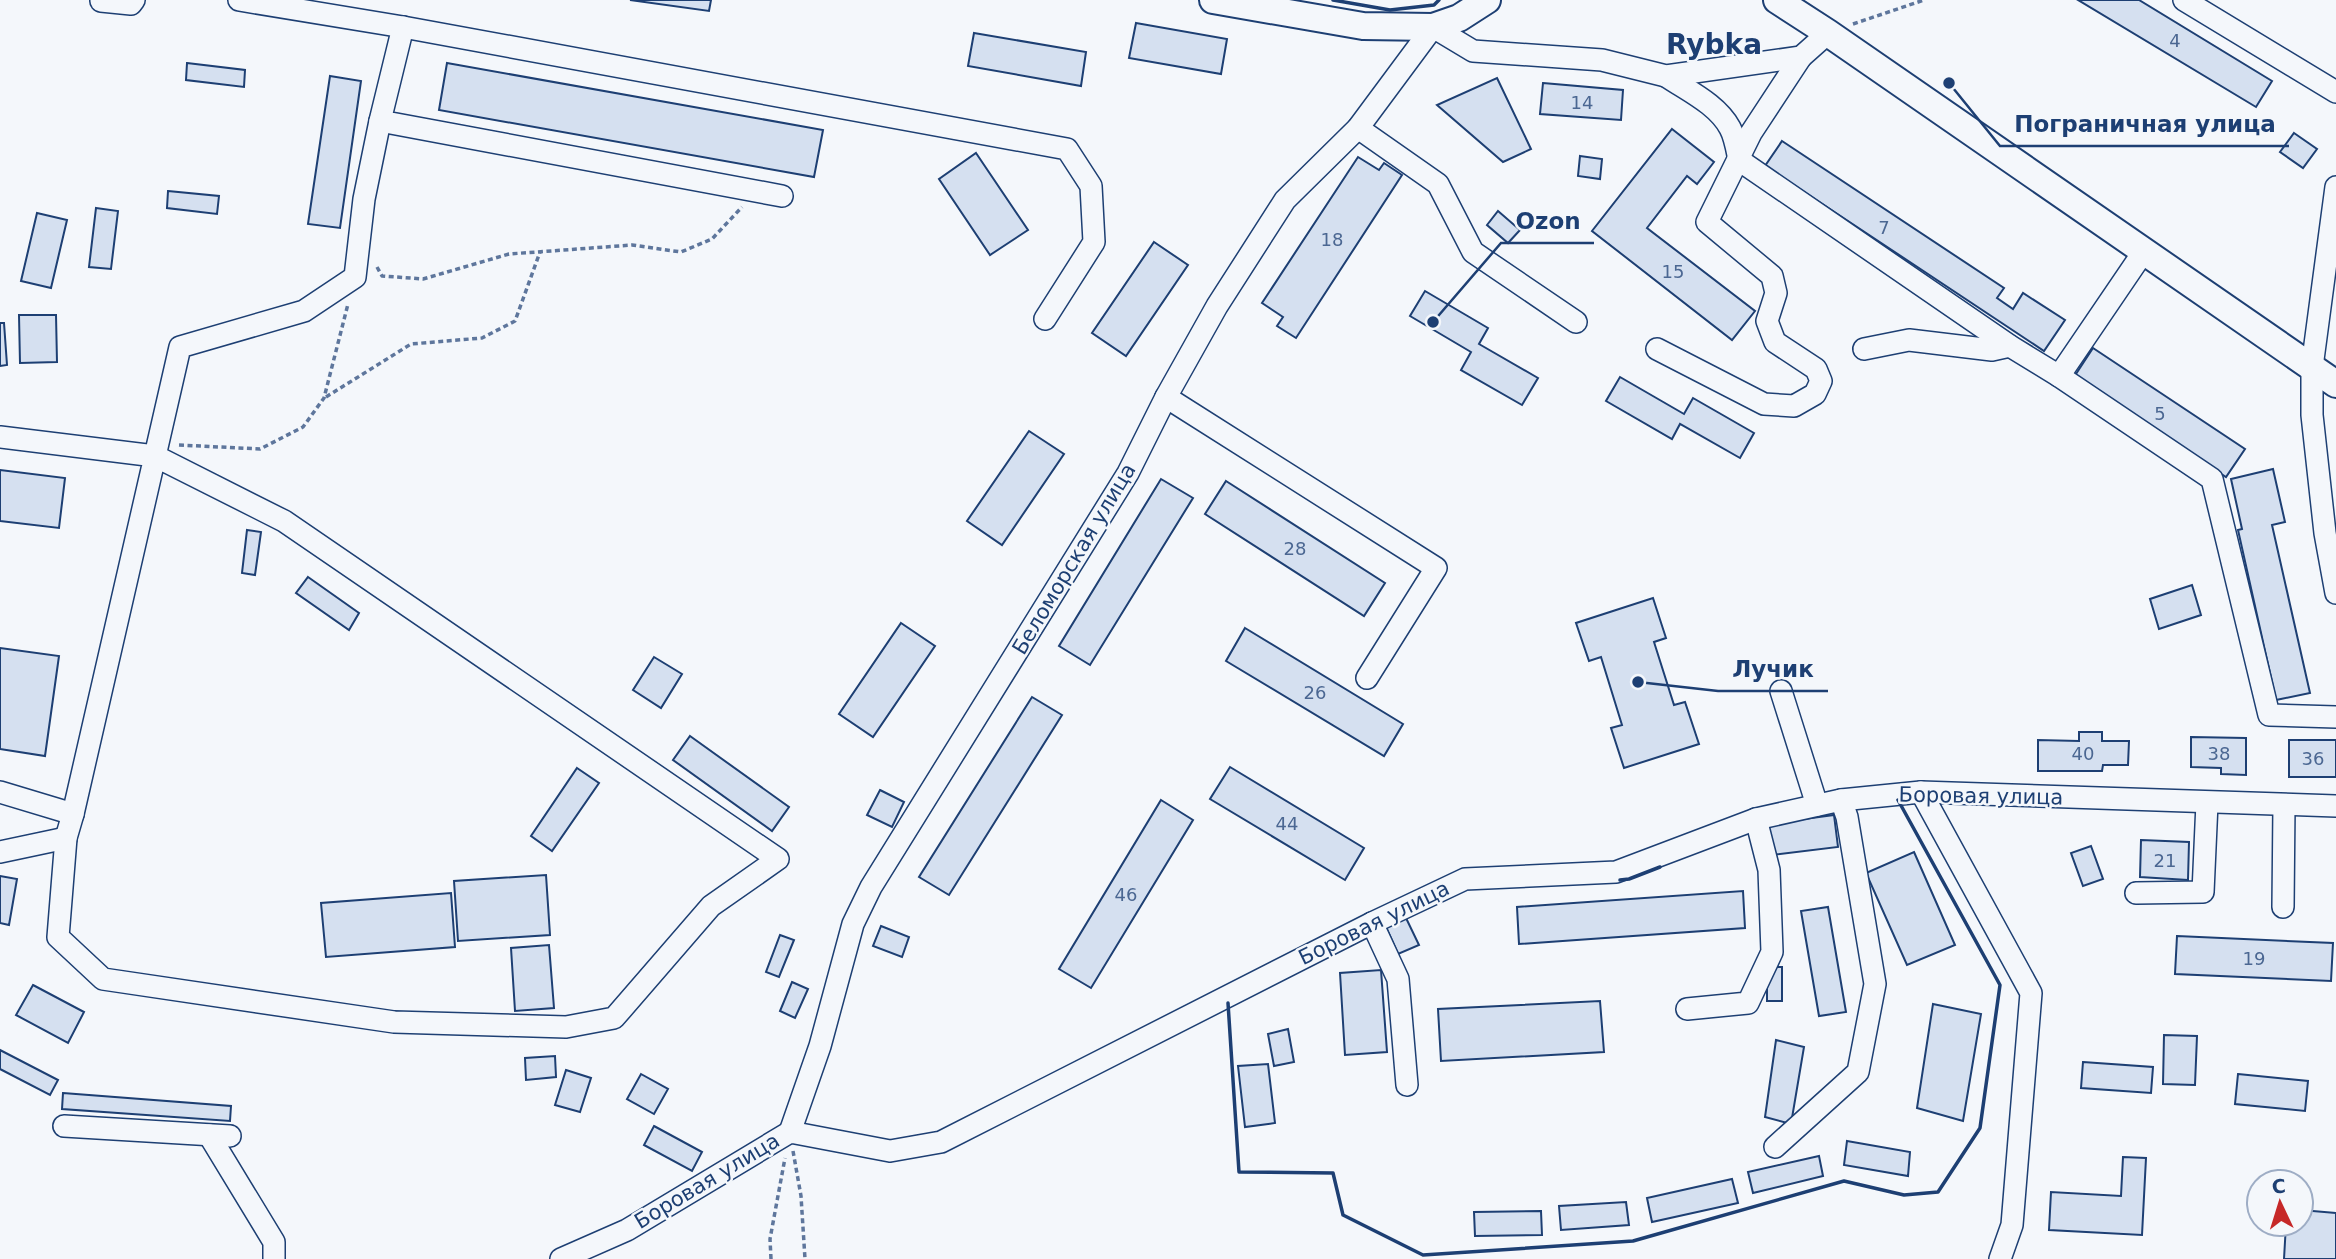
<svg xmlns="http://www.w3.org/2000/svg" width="2336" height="1259" viewBox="0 0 2336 1259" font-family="'DejaVu Sans',sans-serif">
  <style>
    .building { fill: #d5e0f0; stroke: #1d3f73; stroke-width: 2 }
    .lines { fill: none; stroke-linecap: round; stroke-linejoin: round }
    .minor-casing { stroke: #1d3f73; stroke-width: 24 }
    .major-casing { stroke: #1d3f73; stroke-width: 30 }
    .path { stroke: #5e769c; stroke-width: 3.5; stroke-dasharray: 5 3.5; stroke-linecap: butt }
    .minor { stroke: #f4f7fb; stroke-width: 21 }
    .major { stroke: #f4f7fb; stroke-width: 26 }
    .wall { stroke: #1d3f73; stroke-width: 3.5 }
    .labels { text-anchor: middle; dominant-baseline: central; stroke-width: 5; stroke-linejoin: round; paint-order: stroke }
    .number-label { font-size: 18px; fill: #4b6792 }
    .street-label { font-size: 21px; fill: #1d3f73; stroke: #f4f7fb }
    .district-label { font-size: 28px; font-weight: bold; fill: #1d3f73; stroke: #f4f7fb }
    .leader { fill: none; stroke: #1d3f73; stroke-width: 2.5 }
    .callout-dot { fill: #1d3f73; stroke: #f4f7fb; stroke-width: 2.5 }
    .callout-label { font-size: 23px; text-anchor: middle; font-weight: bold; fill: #1d3f73; stroke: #f4f7fb; stroke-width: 5; stroke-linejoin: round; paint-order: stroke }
  </style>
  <rect width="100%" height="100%" fill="#f4f7fb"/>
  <g class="building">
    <polygon points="630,0 711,0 709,11"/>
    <polygon points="2078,0 2139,0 2272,81 2256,107"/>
    <polygon points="1136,23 1227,39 1221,74 1129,58"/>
    <polygon points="974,33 1086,52 1081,86 968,66"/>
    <polygon points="187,63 245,70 244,87 186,80"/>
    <polygon points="447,63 823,130 814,177 439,110"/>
    <polygon points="330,76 361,81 340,228 308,224"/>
    <polygon points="1497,78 1531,149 1503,162 1437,105"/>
    <polygon points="1543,83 1623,90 1621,120 1540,114"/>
    <polygon points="1672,129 1714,162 1697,184 1687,176 1647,228 1755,311 1732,340 1592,231"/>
    <polygon points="2294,133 2317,149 2303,168 2280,152"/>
    <polygon points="1782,141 2004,288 1997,298 2013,309 2023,293 2065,320 2044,351 1765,166"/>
    <polygon points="976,153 1028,230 990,255 939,179"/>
    <polygon points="1580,156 1602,159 1600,179 1578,176"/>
    <polygon points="1358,157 1379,170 1384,163 1402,175 1296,338 1277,326 1283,317 1262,303"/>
    <polygon points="168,191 219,196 217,214 167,208"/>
    <polygon points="96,208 118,211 111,269 89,267"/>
    <polygon points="1498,211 1520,230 1508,243 1487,225"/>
    <polygon points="37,213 67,220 51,288 21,281"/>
    <polygon points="1154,242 1188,265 1126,356 1092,333"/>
    <polygon points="1425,291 1488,328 1479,344 1538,378 1522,405 1461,370 1471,352 1410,316"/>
    <polygon points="19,315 56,315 57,362 20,363"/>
    <polygon points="0,323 4,323 7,365 0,366"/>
    <polygon points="2093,348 2245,449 2226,477 2074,377"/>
    <polygon points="1620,377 1684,414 1693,398 1754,433 1740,458 1680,424 1672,439 1606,401"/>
    <polygon points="1029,431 1064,454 1002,545 967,521"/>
    <polygon points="2273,469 2285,522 2272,525 2310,693 2276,700 2238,530 2242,529 2231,479"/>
    <polygon points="0,470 65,478 59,528 0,521"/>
    <polygon points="1161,479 1193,498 1090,665 1059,646"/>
    <polygon points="1226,481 1385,583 1364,616 1205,514"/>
    <polygon points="247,530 261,532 255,575 242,573"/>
    <polygon points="308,577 359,613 349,630 296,593"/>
    <polygon points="2192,585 2201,615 2159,629 2150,599"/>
    <polygon points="1653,598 1666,638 1654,642 1674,705 1685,702 1699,744 1624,768 1611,728 1622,725 1601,657 1589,661 1576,623"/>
    <polygon points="901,623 935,646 873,737 839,714"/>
    <polygon points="1245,628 1403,724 1384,756 1226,661"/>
    <polygon points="0,648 59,656 45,756 0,749"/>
    <polygon points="654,657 682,674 661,708 633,690"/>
    <polygon points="1032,697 1062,715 949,895 919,877"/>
    <polygon points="2079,732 2102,732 2102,741 2129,741 2128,765 2103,765 2102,771 2038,771 2038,740 2079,741"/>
    <polygon points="690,736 789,807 772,831 673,760"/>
    <polygon points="2191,737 2246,738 2246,775 2221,774 2221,768 2191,767"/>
    <rect x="2289" y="740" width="47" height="37"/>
    <polygon points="1230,767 1364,848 1345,880 1210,799"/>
    <polygon points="577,768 599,783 552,851 531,836"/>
    <polygon points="880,790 904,802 892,827 867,815"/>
    <polygon points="1161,800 1193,820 1091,988 1059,969"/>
    <polygon points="1834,815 1838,847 1771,855 1767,824"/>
    <polygon points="2141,840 2189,842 2188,880 2140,877"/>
    <polygon points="2091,846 2103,879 2083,886 2071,853"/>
    <polygon points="1914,852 1955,945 1907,965 1866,873"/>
    <polygon points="546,875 550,935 458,941 454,881"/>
    <polygon points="0,876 17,879 9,925 0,923"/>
    <polygon points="1743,891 1745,928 1519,944 1517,907"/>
    <polygon points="451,893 455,947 326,957 321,903"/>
    <polygon points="1828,907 1846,1012 1819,1016 1801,911"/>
    <polygon points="1406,918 1419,945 1398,954 1386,927"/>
    <polygon points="881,926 909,937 902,957 873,946"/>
    <polygon points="780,935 794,940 779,977 766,972"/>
    <polygon points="2177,936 2333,943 2331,981 2175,974"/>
    <polygon points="549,945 554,1008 515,1011 511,948"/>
    <rect x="1767" y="967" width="15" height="34"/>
    <polygon points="1381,970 1387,1052 1345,1055 1340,973"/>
    <polygon points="792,982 808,989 795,1018 780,1011"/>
    <polygon points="33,985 84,1012 68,1043 16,1015"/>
    <polygon points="1600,1001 1604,1052 1441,1061 1438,1009"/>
    <polygon points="1933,1004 1981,1014 1963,1121 1917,1108"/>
    <polygon points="1288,1029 1294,1062 1274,1066 1268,1034"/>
    <polygon points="2164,1035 2197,1036 2195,1085 2163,1084"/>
    <polygon points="1776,1040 1804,1047 1791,1124 1765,1117"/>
    <polygon points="0,1050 58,1080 50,1095 0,1069"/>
    <polygon points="555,1056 556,1077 526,1080 525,1058"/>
    <polygon points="2083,1062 2153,1067 2151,1093 2081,1088"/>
    <polygon points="1268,1064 1275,1123 1245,1127 1238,1066"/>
    <polygon points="566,1070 591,1078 580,1112 555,1105"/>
    <polygon points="641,1074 668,1089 654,1114 627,1099"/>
    <polygon points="2238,1074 2308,1081 2305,1111 2235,1104"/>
    <polygon points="63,1093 231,1106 230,1121 62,1109"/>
    <polygon points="654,1126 702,1152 692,1171 644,1145"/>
    <polygon points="1847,1141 1910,1152 1908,1176 1844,1165"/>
    <polygon points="1819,1156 1823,1176 1753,1193 1748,1172"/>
    <polygon points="2123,1157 2146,1158 2142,1235 2049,1230 2051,1192 2121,1196"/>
    <polygon points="1732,1179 1738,1203 1652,1222 1647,1198"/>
    <polygon points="1626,1202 1629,1225 1561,1230 1559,1206"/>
    <polygon points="2301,1210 2336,1213 2336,1259 2284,1259 2286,1224 2301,1224"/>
    <polygon points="1541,1211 1542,1235 1475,1236 1474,1212"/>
  </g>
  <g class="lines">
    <defs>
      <g id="minor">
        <polyline points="239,0 403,27 1067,149 1091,186 1094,242 1045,319"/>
        <polyline points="2184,0 2336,92"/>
        <polyline points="101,1 131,4 134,0"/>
        <polyline points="403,27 380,121 782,196"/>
        <path d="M1666,76C1688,91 1717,104 1730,128C1735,137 1737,150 1739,160L2010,346L2059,376L2144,251"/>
        <polyline points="1358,128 1438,184 1473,252 1576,322"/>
        <polyline points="2336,187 2312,367 2312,415 2325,533 2336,593"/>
        <polyline points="1657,349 1764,404 1794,406 1815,394 1821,381 1816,369 1775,342 1767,321 1776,293 1772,276 1707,222 1751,133 1801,57"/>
        <polyline points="1864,349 1909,340 1992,350 2010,346"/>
        <polyline points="2059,376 2212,479 2269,715 2336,717"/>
        <polyline points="1166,397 1436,568 1367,678"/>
        <polyline points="0,437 155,456 284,521 778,859 711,906 614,1018 566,1027 394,1022 103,979 58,937 66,838 73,814 180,347 304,311 355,277 364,199 380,121"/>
        <polyline points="1781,691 1817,805"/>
        <polyline points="0,792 73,814"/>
        <polyline points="1921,792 2031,993 2012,1225 2000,1259"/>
        <polyline points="0,852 66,838"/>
        <polyline points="2136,893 2203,892 2207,803"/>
        <polyline points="2283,907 2284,805"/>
        <polyline points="1372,923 1398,979 1407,1085"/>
        <polyline points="1687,1009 1748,1003 1772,952 1769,870 1756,819"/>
        <polyline points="64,1126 230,1136"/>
        <polyline points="790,1132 820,1046 853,924 871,887 1128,473 1166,397 1217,306 1285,200 1358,128 1433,27 1473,51 1602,60 1666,76 1801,57 1828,33"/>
        <polyline points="209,1135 274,1242 274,1259"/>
        <polyline points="1775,1147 1858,1072 1875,984 1847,817 1841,800"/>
        <polyline points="561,1259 627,1230 790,1132 890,1151 941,1142 1372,923 1465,879 1616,872 1756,819 1841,800 1921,792 2336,806"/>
      </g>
      <g id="major">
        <polyline points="1213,0 1363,26 1433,27 1459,18 1487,0"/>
        <polyline points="1777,0 1828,33 2336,384"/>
      </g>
    </defs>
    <use href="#minor" class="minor-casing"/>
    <use href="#major" class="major-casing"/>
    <g class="path">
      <polyline points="1853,24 1924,0"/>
      <polyline points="377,267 382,276 423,279 509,254 632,245 681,252 712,239 742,207"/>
      <polyline points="326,397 411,344 482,338 515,321 540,252"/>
      <polyline points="179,445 260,449 303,427 324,398 348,304"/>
      <polyline points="793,1151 801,1196 805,1259"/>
      <polyline points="771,1259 770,1239 785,1158"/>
    </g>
    <use href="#minor" class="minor"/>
    <use href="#major" class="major"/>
    <g class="wall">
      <polyline points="1333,0 1390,10 1434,5 1439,0"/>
      <polyline points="1620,880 1629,879 1660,867"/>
      <polyline points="1228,1003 1239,1172 1333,1173 1343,1215 1423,1255 1633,1241 1844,1181 1904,1195 1938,1192 1980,1128 2000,985 1898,800"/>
    </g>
  </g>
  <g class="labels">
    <g class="number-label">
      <text x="2175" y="40">4</text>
      <text x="1582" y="102">14</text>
      <text x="1884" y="227">7</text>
      <text x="1332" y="239">18</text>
      <text x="1673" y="271">15</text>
      <text x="2160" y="413">5</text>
      <text x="1295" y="548">28</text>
      <text x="1315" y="692">26</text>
      <text x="2083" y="753">40</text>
      <text x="2219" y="753">38</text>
      <text x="2313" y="758">36</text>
      <text x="1287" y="823">44</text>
      <text x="2165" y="860">21</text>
      <text x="1126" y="894">46</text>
      <text x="2254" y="958">19</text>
    </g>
    <g class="street-label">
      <text transform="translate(1074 559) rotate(-59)">Беломорская улица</text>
      <text transform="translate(1981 796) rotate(1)">Боровая улица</text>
      <text transform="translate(1374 923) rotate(-26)">Боровая улица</text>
      <text transform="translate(707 1181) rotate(-31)">Боровая улица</text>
    </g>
    <g class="district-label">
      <text x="1714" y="44">Rybka</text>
    </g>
  </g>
  <path class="leader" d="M1949 83L2000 146H2289M1433 322L1501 243H1594M1638 682L1718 691H1828"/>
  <g class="callout-dot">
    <circle cx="1949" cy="83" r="7"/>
    <circle cx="1433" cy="322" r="7"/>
    <circle cx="1638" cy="682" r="7"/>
  </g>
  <g class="callout-label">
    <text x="2145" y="132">Пограничная улица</text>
    <text x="1548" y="229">Ozon</text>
    <text x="1773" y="677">Лучик</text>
  </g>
  <g transform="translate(2280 1203) rotate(356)"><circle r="33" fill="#f4f7fb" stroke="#9eadc5" stroke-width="2"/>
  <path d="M0-5L12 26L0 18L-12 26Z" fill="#c62828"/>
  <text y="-10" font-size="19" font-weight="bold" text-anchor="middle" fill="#1d3f73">С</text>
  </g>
</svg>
